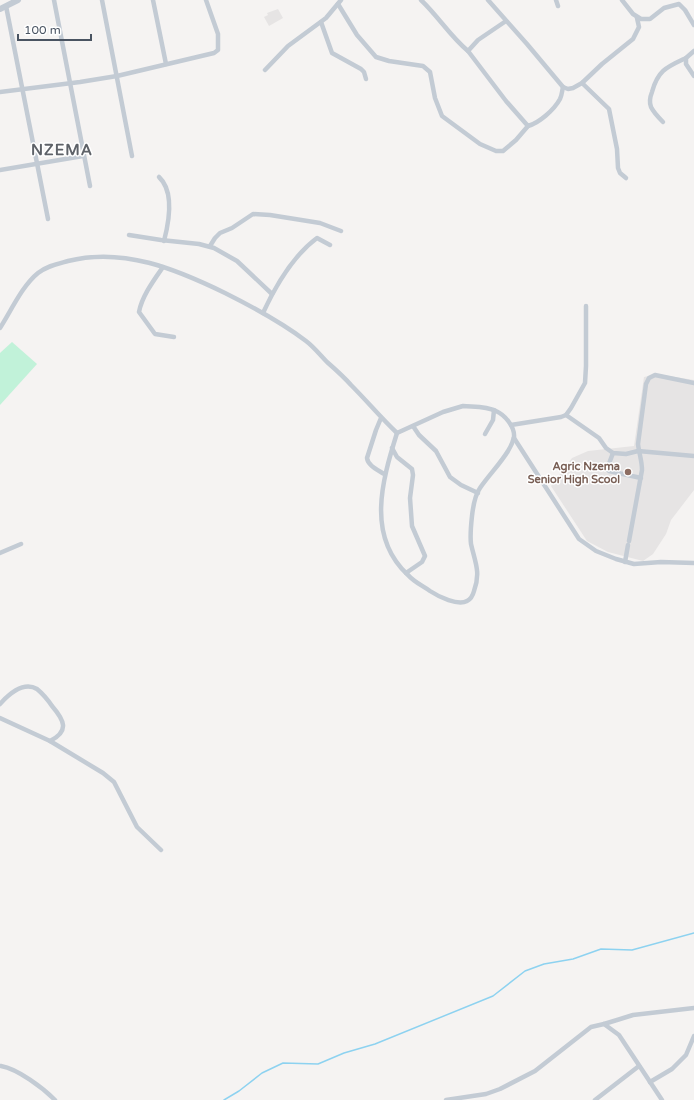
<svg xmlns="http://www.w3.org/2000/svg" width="694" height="1100" viewBox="0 0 694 1100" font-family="'Varela Round',sans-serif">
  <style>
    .education { fill: #e6e4e4 }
    .green { fill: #c1f2d9 }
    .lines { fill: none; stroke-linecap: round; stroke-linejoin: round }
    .stream { stroke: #8dd2f0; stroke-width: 1.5 }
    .minor { stroke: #c3cbd4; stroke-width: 4.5 }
    .tertiary { stroke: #c3cbd4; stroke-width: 6 }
    .education-dot { fill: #8d6e63; stroke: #fff; stroke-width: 1.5 }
    .labels { text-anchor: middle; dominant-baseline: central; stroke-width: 3; stroke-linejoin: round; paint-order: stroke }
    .education-label { font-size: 11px; font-weight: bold; fill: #785e54; stroke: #fff; text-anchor: end }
    .district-label { font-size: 15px; font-weight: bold; letter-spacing: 1px; fill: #5e6268; stroke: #fff }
  </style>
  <rect width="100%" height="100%" fill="#f5f3f2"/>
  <g class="education">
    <polygon points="278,9 283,18 269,26 264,17 268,15 267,13"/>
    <polygon points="657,374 694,380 694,490 671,520 666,534 653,554 643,561 608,552 587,541 551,486 572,458 588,451 634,446 644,377"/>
  </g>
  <polygon class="green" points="12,342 37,364 0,405 0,353"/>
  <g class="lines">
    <polyline class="stream" points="224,1100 239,1091 262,1073 283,1063 318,1064 344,1053 375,1044 493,996 525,971 544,964 573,959 601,949 632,950 694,933"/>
    <g class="minor">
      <polyline points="54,0 90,186"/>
      <polyline points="102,0 132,156"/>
      <polyline points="153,0 166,64"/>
      <path d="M421,0C438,16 450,36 468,51L478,40L506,21"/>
      <polyline points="488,0 527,44 563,87 568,89 573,88 582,83 602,64 633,39 639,27 637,18"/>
      <polyline points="556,0 558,6"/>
      <polyline points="622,0 633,14 641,19 650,19 664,8 679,4 685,10 694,25"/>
      <polyline points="338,4 357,35 376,57 389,61 423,66 430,72 435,98 442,116 480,144 496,151 503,151 516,140 528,126"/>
      <polyline points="6,6 48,219"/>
      <polyline points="321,22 332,53 361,69 364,72 366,79"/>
      <path d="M468,51L506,101L528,126C539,123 554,110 560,99C562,95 562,91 563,87"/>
      <polyline points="694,51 686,58 686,64 694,76"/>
      <polyline points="265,70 288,46 326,18 341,0"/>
      <polyline points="582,83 609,109 617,149 618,168 620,173 626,178"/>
      <polyline points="0,92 80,82 117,76 214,53 218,50 218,34 206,0"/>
      <path d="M663,122C659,118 654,113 651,107C649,102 650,97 652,92C658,70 667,67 686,58"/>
      <polyline points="0,170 83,156"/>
      <path d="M159,177C175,192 169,222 164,241"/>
      <polyline points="129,235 161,240 199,244 214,248 237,261 272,294"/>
      <polyline points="210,246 215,238 220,233 232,228 253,214 270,215 320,223 341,231"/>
      <path d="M163,267C154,280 142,296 139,312L155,334L174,337"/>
      <path d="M263,313C275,287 294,255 317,238L330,245"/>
      <path d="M0,328C11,311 22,286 38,273C47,266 57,264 68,261C123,247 176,269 225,293C253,307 281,322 306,341C314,347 320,355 327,362C335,369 344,377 351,385C367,401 381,418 397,433"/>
      <path d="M463,406C474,407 486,406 496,411C505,415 515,427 514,437C513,441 510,448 508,451C500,464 489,475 480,488C475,495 473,507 472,516C471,525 470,536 471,544C475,562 481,572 474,591C473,595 471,599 467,601C458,606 439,597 430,591C423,586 414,582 408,575C366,536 382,481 397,433L443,412Z"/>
      <polyline points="566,415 599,438 606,448 613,453 626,454 638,451 694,456"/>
      <path d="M381,418L376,430L367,458C368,466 378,470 384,474"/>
      <polyline points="511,425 561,417 566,415 571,408 585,383 586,366 586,306"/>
      <polyline points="413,426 419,435 436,451 450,477 461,485 478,493"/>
      <polyline points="485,434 493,420 494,410"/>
      <polyline points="514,438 579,539 596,551 616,559 634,564 661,562 694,563"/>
      <polyline points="392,448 397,457 412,469 413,475 410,498 412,526 425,556 422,562 406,573"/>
      <polyline points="613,453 607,469 609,471 641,478"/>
      <path d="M629,541L642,470C642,461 639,453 638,444L646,384L649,378L655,375L694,383"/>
      <polyline points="0,553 21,544"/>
      <polyline points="625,562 628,545"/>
      <path d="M0,704C9,694 23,681 37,689C43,694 48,700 52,706C64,720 70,731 50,741"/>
      <polyline points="0,718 50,741 103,773 114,782 137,827 161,850"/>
      <polyline points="604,1024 633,1015 694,1008"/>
      <path d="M1,1066C18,1069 43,1088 55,1100"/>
      <polyline points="650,1082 672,1069 686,1055 694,1036"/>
      <polyline points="446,1100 486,1094 500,1089 535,1071 591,1027 604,1024 619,1035 662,1100"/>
      <polyline points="595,1100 639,1066"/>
    </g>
    <polyline class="tertiary" points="0,9 18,0"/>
  </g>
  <circle class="education-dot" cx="628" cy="472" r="4"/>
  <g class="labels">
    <g class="education-label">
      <text x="620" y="466">Agric Nzema<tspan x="620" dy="13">Senior High Scool</tspan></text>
    </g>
    <g class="district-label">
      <text x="62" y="150">NZEMA</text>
    </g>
  </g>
  <path d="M18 34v6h73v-6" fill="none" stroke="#495361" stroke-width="2"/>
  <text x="24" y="34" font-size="12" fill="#495361" stroke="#ffffff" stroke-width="3" paint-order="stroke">100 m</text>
</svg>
